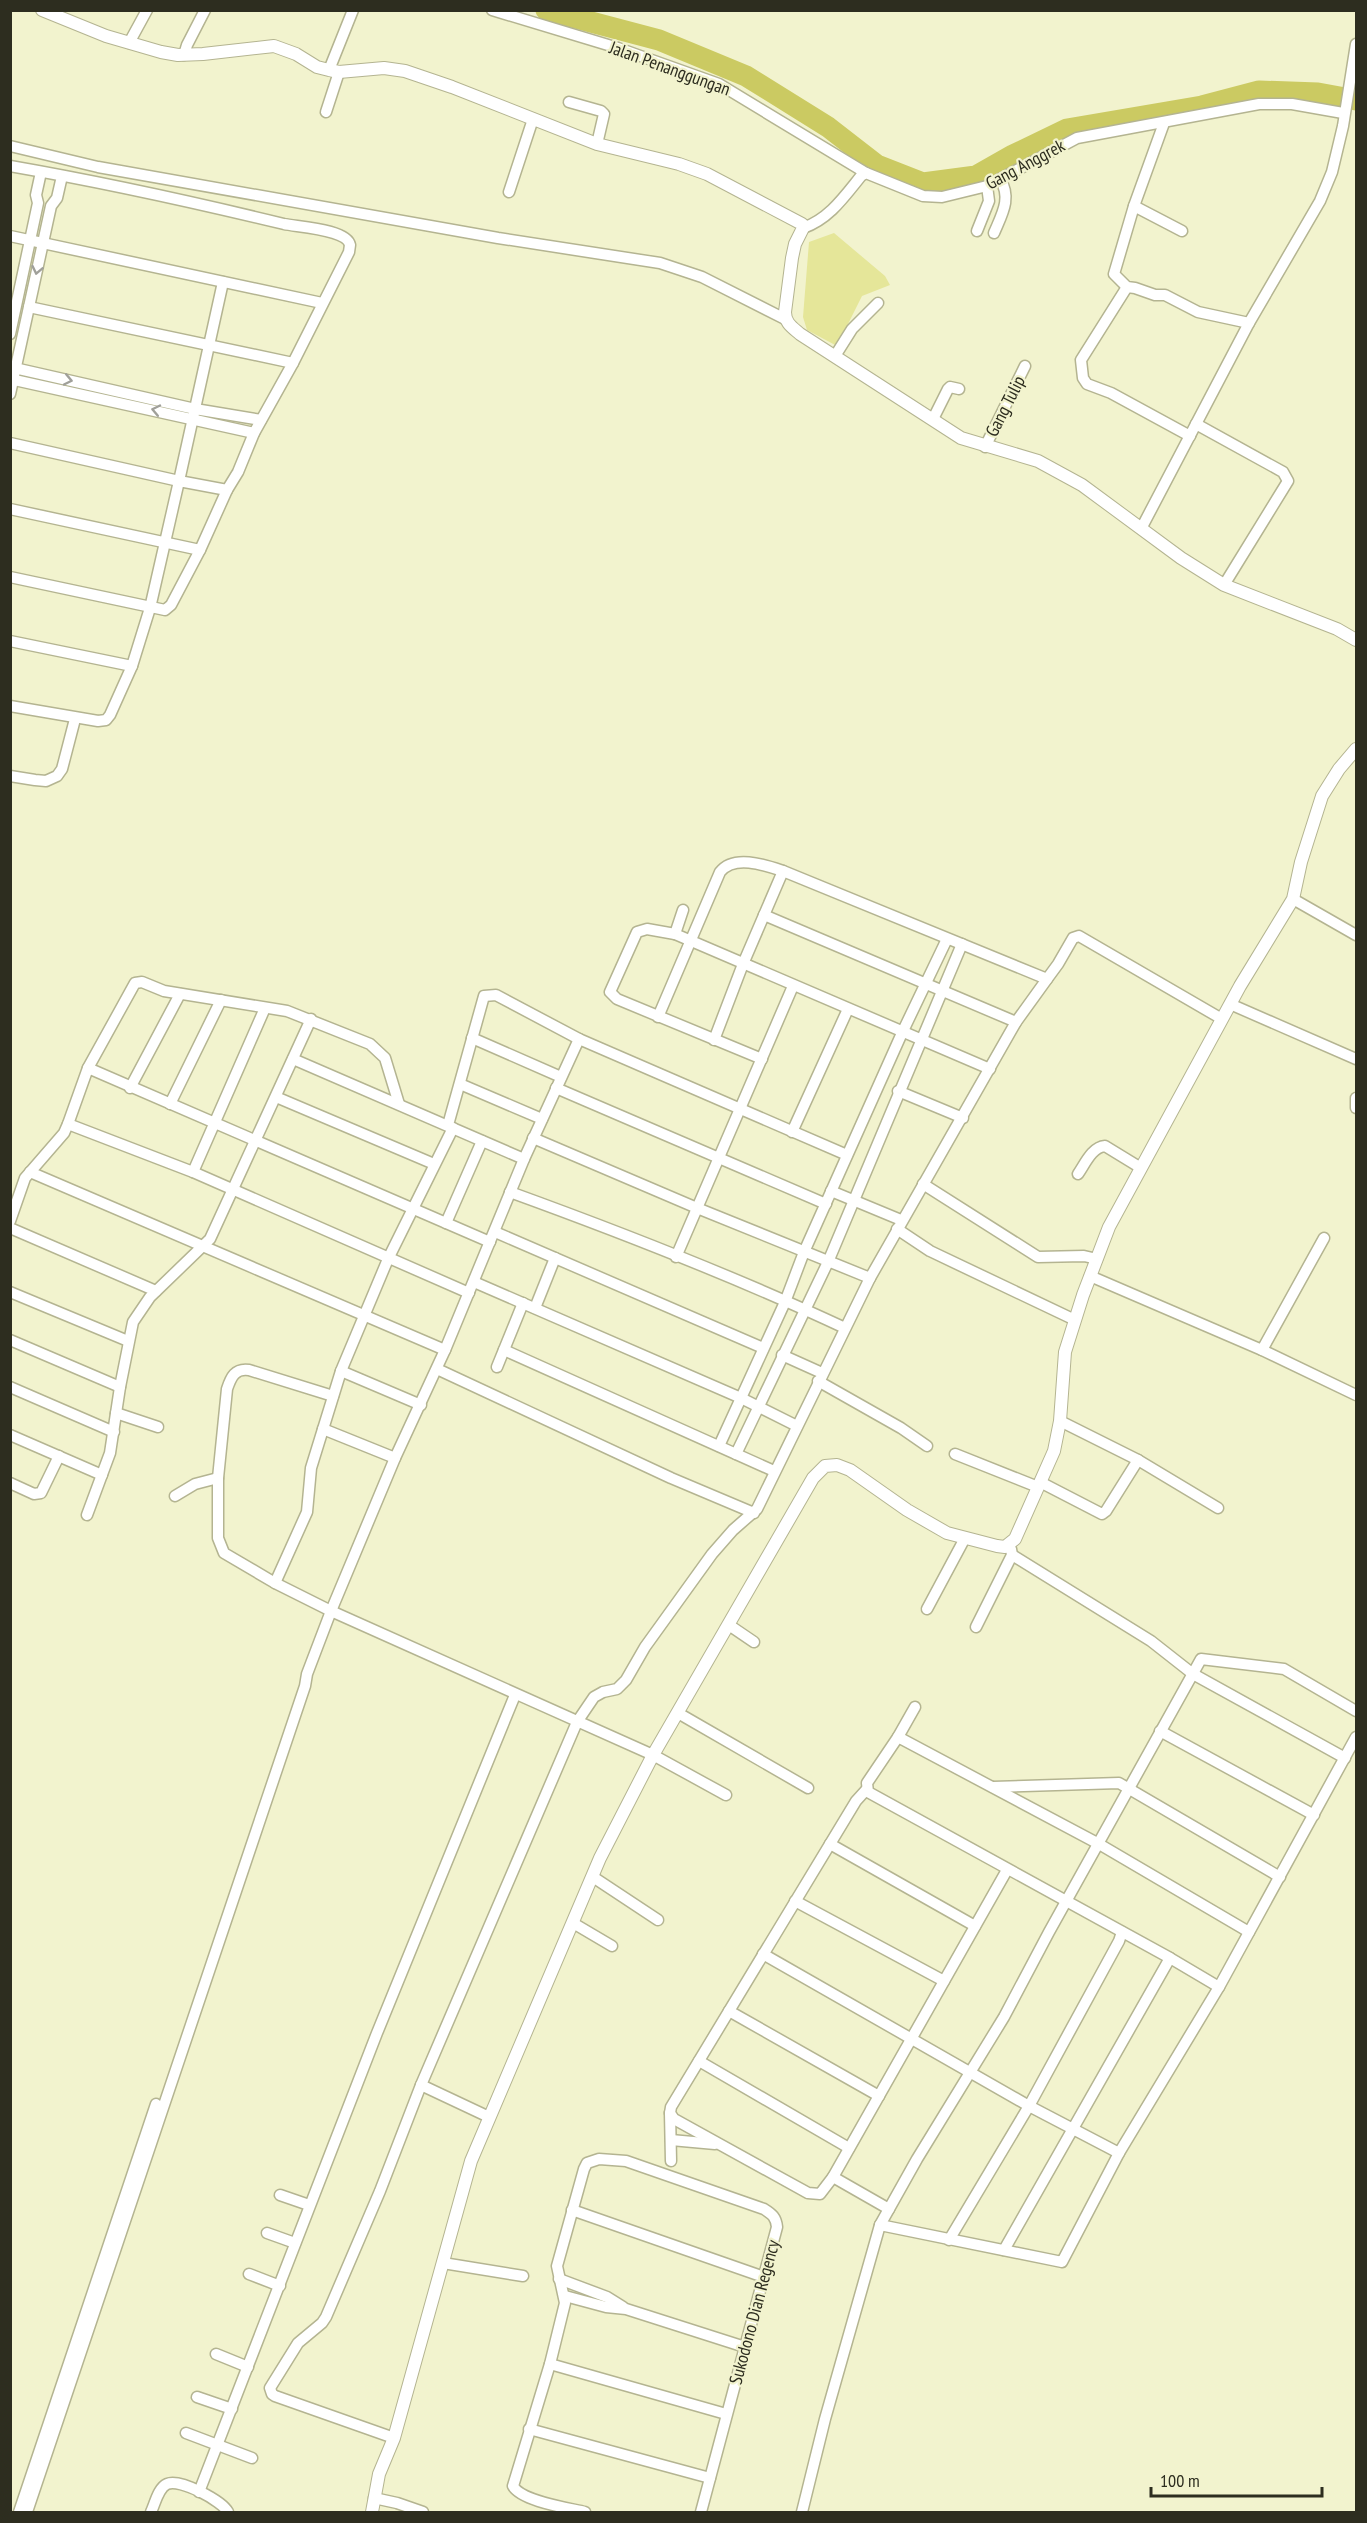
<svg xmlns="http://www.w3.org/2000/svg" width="1367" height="2523" viewBox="0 0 1367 2523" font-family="'PT Sans Narrow',sans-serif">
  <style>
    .green { fill: #e5e699 }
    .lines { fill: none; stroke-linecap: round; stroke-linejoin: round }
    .river { stroke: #cbca62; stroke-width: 21 }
    .minor-casing { stroke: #b4b491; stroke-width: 13 }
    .tertiary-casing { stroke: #b4b491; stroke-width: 14 }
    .minor { stroke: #fff; stroke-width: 10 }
    .tertiary { stroke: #fff; stroke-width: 12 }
    .oneway { stroke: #a0a09a }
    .labels { text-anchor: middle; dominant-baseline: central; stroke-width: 4.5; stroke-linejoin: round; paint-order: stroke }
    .street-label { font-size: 18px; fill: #2d2d1f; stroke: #f2f3ce }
  </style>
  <rect width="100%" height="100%" fill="#f2f3ce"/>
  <polygon class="green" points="834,233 885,276 890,285 862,296 837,346 807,330 803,317 809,242"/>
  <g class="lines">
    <polyline class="river" points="546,10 659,40 746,76 828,127 877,165 923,183 976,176 1013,155 1067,129 1202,106 1259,91 1318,93 1356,100"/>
    <defs>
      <g id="minor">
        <polyline points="492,10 618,48 719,84 866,173"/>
        <polyline points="129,43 147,10"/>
        <polyline points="184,55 187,45 205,10"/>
        <polyline points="329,70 353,10"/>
        <polyline points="569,102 601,111 604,114 597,144"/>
        <polyline points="326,112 339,72"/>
        <polyline points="1164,123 1134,206 1114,274 1127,287 1135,288 1155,295 1165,295 1198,312 1249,323"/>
        <polyline points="10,146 98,167 498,238 660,263 702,277 785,319"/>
        <path d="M10,166C102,182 193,202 284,224C298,227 347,229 350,245L349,252L293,363L254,433L238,472L227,490L179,481L150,608L132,666L110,715L106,720L98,721L10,706"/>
        <polyline points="509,192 533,119"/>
        <polyline points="1134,206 1182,231"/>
        <path d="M803,228C829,219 844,197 861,176L866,173L923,196L942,197L987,186L1077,138L1259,104H1292L1343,113"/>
        <polyline points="977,231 989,201 987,186"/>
        <path d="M994,233C1002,214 1012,198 1000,179"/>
        <polyline points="10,236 322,303"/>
        <polyline points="1127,287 1081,360 1083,378 1087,384 1111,393 1190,436"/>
        <polyline points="29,307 293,363"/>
        <polyline points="10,334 38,203 36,195 41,172"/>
        <polyline points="835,356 852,329 878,303"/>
        <polyline points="10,367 195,409 261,420"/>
        <polyline points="10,379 254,433"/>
        <polyline points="10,394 51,206 57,198 62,176"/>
        <polyline points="933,419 948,389 950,387 959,389"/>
        <polyline points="1196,424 1283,472 1288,481 1224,585"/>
        <polyline points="10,443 179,481 223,282"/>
        <polyline points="985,447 1025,366"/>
        <polyline points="10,509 200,550"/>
        <polyline points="1142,527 1249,323 1320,201 1332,172 1343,126 1356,44"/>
        <polyline points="10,577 165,610 171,605 200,550 227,490"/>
        <polyline points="10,641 132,666"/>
        <polyline points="10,776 35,780 46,781 57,776 62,769 75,719"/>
        <polyline points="1293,899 1356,935"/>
        <polyline points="683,910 675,934 647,929 637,932 610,992 617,999 762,1059"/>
        <polyline points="764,915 1016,1022"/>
        <polyline points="675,934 990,1069"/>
        <polyline points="1047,979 1058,964 1073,938 1079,936 1222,1019"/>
        <polyline points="1230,1004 1356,1059"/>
        <polyline points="472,1038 561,1077"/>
        <polyline points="714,1040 743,964 783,871"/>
        <polyline points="293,1059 524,1159"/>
        <polyline points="88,1068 135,983 142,982 164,991 287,1011 370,1044 385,1058 399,1104"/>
        <polyline points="460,1084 542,1119"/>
        <polyline points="130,1088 180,994"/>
        <polyline points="556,1088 826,1204"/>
        <polyline points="898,1091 963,1118"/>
        <polyline points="276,1097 434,1164"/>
        <polyline points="1356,1098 1356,1108"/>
        <polyline points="170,1104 221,1000"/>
        <polyline points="68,1124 193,1172 469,1293"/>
        <polyline points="448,1125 484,996 496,995 579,1039"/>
        <polyline points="792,1132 848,1009"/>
        <polyline points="533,1138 697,1208 870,1278"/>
        <polyline points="30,1172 445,1350"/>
        <polyline points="193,1172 265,1008"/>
        <path d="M1078,1174C1085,1164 1092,1147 1105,1146L1141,1168"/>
        <polyline points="923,1184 1038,1257 1084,1256 1097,1259"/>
        <polyline points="831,1191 901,1220"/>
        <path d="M510,1192C623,1233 736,1277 845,1328"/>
        <polyline points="10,1221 25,1178 64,1133 68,1124 88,1068 490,1242"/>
        <polyline points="446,1223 482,1141"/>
        <polyline points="10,1228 156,1291"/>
        <polyline points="897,1229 930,1251 1075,1320"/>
        <polyline points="495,1232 763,1348"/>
        <polyline points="676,1257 793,986"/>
        <polyline points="1090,1276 1262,1350 1356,1395"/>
        <polyline points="474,1282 741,1398 797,1426"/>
        <polyline points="10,1292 128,1341"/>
        <polyline points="535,1308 555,1258"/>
        <polyline points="10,1340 120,1387"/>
        <polyline points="504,1350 774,1471"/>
        <polyline points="1262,1350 1324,1238"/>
        <polyline points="782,1355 822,1373"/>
        <polyline points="497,1367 523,1303"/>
        <polyline points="437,1369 671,1478 754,1513"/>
        <polyline points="341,1371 421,1405"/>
        <polyline points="818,1381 901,1428 927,1446"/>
        <polyline points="10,1387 114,1432"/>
        <path d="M333,1396L249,1370C235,1368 231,1377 227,1389L218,1478V1538L224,1553L275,1583L331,1611L653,1755L726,1795"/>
        <polyline points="116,1413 158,1427"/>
        <polyline points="1060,1421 1138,1460 1218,1508"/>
        <polyline points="323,1429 395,1458"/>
        <polyline points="10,1435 102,1475"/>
        <polyline points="719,1446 785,1302 804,1252 902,1033 947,939"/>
        <polyline points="736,1454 828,1262 962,944"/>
        <polyline points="955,1454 1038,1487"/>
        <polyline points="1040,1482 1102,1514 1106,1511 1138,1460"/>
        <polyline points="10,1483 34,1494 41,1493 59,1456"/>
        <polyline points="175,1496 195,1484 218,1478"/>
        <polyline points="87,1515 110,1453 120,1387 133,1322 150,1297 210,1239 311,1019"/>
        <polyline points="1012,1555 1151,1641 1193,1674 1345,1758"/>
        <polyline points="275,1583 307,1512 311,1468 341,1371 388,1259 453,1128"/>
        <polyline points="927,1609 965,1538"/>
        <polyline points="729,1625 754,1642"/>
        <polyline points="976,1627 1012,1555 1011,1549"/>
        <polyline points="678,1713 808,1788"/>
        <polyline points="1160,1731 1314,1815"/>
        <polyline points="898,1737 915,1707"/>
        <polyline points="993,1787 1119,1783 1280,1877"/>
        <polyline points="866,1790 856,1801 671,2107 670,2113 674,2119 808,2193 820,2194 833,2177 1007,1870"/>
        <polyline points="830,1844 975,1926"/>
        <polyline points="593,1877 658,1920"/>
        <polyline points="795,1901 944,1981"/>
        <polyline points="573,1923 612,1946"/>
        <polyline points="763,1954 1029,2106 1119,2153"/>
        <polyline points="1219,1987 1170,1958 868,1792 867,1783 898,1737 1099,1844 1249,1932"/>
        <polyline points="729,2011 879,2096"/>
        <polyline points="699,2061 849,2148"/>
        <polyline points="421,2085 489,2117"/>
        <polyline points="670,2113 671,2161"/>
        <polyline points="671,2140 715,2144"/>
        <polyline points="833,2177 889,2209"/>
        <polyline points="280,2195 309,2205"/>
        <polyline points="572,2210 764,2277"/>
        <polyline points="880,2225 1062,2262 1119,2153 1219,1987 1356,1737"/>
        <polyline points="267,2233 295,2243"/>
        <polyline points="949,2240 1029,2106 1119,1941 1122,1932"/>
        <polyline points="1004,2250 1170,1958"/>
        <polyline points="443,2263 523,2276"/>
        <polyline points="249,2274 280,2286"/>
        <polyline points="559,2279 607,2297 623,2307"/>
        <polyline points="565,2296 606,2307 626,2309 745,2347"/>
        <polyline points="216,2354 248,2367"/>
        <polyline points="550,2364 726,2414"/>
        <polyline points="197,2397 232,2409"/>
        <polyline points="529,2429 710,2478"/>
        <polyline points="186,2433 252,2458"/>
        <path d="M394,2438L275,2396L272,2394L270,2388L298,2343L322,2323L326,2317L380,2191L421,2085L577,1722L594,1697L603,1692L617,1689L626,1680L645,1647L712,1554L733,1530L757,1509L870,1278L1016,1022L1047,979L783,871C765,865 734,854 720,872L658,1017"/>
        <polyline points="199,2492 377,2033 515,1695"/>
        <polyline points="374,2498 397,2503 423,2512"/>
        <polyline points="19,2512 156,2104"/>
        <polyline points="27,2512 305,1686 307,1674 331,1611 395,1458 445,1350 524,1159 579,1039 847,1155"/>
        <path d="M151,2512C155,2504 158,2488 167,2484C180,2478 222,2501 228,2512"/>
        <path d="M585,2512C568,2508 521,2501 513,2486L550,2364L565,2303L557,2266L584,2169L587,2163L599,2159L626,2161L764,2209C772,2214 776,2217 777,2227L701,2512"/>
        <polyline points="802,2512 825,2419 880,2225 917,2159 1004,2017 1049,1932 1201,1659 1284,1669 1356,1711"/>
      </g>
      <g id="tertiary">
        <path d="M42,10L106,36L161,52L178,55L203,54L274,46L296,54L317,67L329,70L339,72L384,68L405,71L452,87L597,144L679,164L707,174L802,224L803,228L795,244L792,258L785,312C785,323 792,327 800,334L961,438L1038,461L1082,485L1181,558L1224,585L1337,629L1356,640"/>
        <polyline points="372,2512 379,2474 394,2438 471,2161 600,1858 653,1755 813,1478 825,1466 837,1465 850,1470 907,1510 947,1533 997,1546 1005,1547 1015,1539 1054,1451 1060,1421 1065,1352 1083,1295 1109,1227 1240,986 1293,899 1301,862 1322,796 1339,769 1356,749"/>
      </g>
    </defs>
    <use href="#minor" class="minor-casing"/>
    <use href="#tertiary" class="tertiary-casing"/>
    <use href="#minor" class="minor"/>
    <use href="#tertiary" class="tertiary"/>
  </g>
  <defs><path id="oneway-chevron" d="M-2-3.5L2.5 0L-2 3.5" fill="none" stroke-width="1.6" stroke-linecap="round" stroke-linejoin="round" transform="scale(1.5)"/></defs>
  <g class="oneway">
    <use href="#oneway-chevron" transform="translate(37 270) rotate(102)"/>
    <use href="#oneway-chevron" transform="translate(68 380) rotate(12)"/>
    <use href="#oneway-chevron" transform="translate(156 410) rotate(-168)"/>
  </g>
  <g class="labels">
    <g class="street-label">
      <text transform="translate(670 68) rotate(20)">Jalan Penanggungan</text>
      <text transform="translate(1025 164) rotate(-28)">Gang Anggrek</text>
      <text transform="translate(1005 406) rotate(-63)">Gang Tulip</text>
      <text transform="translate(754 2312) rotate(-75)">Sukodono Dian Regency</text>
    </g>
  </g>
  <rect width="1367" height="2523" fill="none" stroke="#2d2d1f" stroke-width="24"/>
  <path d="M1151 2487v9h171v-9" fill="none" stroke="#2d2d1f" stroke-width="3"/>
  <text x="1160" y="2487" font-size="18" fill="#2d2d1f" stroke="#f2f3ce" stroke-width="4.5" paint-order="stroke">100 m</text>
</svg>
